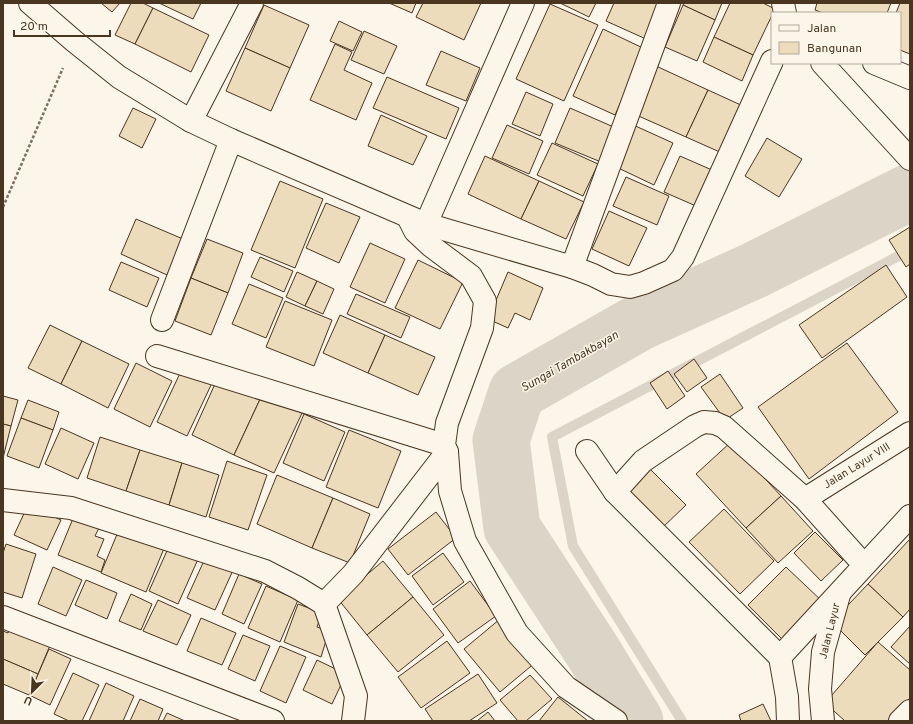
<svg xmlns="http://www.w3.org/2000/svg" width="913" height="724" viewBox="0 0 913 724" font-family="Overpass,sans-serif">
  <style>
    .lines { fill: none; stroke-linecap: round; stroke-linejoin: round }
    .stream { stroke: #dcd4c6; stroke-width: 10 }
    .river { stroke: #dcd4c6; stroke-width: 57 }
    .building { fill: #ecdcbc; stroke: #4a3520 }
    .minor-casing { stroke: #4a3520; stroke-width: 24 }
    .path { stroke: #7f6f5c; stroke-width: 2.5; stroke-dasharray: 3 2; stroke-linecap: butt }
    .minor { stroke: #fbf6e9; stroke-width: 22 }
    .labels { text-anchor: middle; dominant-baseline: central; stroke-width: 3; stroke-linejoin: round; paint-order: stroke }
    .street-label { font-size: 11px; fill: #4a3520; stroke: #fbf6e9 }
    .water-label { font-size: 12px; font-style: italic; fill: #4a3520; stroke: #fbf6e9 }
  </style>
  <rect width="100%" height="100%" fill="#fbf6e9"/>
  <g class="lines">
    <polyline class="stream" points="682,721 573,546 552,437 910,250"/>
    <polyline class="river" points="635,721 593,652 512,528 501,440 517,392 640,322 753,271 910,192"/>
  </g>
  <g class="building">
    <polygon points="101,3 120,3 112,12"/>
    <polygon points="131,3 143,3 153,8 135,44 115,35"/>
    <polygon points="159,3 201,3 193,19"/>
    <polygon points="389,3 416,3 412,13"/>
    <polygon points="423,3 481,3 464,40 416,17"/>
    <polygon points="560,3 596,3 589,17"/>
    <polygon points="614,3 656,3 661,6 646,39 606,21"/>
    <polygon points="684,3 722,3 715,20 683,5"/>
    <polygon points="730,3 763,3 775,9 753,55 714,37"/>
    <polygon points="817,3 891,3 887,13 823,13 815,10"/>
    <polygon points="900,3 910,3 910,54 900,50 900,13 896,13"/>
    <polygon points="550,4 598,25 564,101 516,79"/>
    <polygon points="264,5 309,25 290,68 245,48"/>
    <polygon points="683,5 715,20 697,61 665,47"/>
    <polygon points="153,8 209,35 191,72 135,44"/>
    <polygon points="339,21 362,32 353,51 330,41"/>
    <polygon points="603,29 645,49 615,115 573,96"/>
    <polygon points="364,31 397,46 384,74 351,60"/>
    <polygon points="714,37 753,55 742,81 703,62"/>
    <polygon points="335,44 352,52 344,70 372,83 356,120 310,100"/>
    <polygon points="245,48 290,68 271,111 226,91"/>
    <polygon points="441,51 480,68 466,101 426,85"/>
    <polygon points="656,66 708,90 686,137 634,114"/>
    <polygon points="387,77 459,108 446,139 373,108"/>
    <polygon points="708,90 743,106 722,153 686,137"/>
    <polygon points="526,92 553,104 540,136 512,124"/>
    <polygon points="133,108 156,119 142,148 119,136"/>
    <polygon points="570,108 616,128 601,162 555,143"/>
    <polygon points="381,115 427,136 413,165 368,146"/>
    <polygon points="631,124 673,143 654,185 612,165"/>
    <polygon points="507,125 543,141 529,174 492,158"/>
    <polygon points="767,138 802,159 779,197 745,176"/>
    <polygon points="552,143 598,164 583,196 537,175"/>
    <polygon points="485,156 539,181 521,219 468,194"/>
    <polygon points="680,156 712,170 696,206 664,192"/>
    <polygon points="626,177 669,196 657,225 613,206"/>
    <polygon points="280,181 323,199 295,268 251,250"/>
    <polygon points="539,181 584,202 566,239 521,219"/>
    <polygon points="326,203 360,217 339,263 306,248"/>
    <polygon points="609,211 647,228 629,266 592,249"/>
    <polygon points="136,219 183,239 167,275 121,254"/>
    <polygon points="910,227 910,264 906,267 889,240"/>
    <polygon points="207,239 243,253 228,293 191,278"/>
    <polygon points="370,243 405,259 385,303 350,287"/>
    <polygon points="260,257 293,271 284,292 251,277"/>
    <polygon points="418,260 463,282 440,329 395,308"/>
    <polygon points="121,262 159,278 147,307 109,290"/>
    <polygon points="886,265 907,297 822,358 799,325"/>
    <polygon points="297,272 317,281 305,306 286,297"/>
    <polygon points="508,272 543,288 530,320 515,313 508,328 488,319"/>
    <polygon points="191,278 228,293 211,335 175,321"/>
    <polygon points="317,281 334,289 323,314 305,306"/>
    <polygon points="249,284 283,298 266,338 232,324"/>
    <polygon points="356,294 410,317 401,338 347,314"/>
    <polygon points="285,301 332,320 314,366 266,347"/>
    <polygon points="340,315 385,335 368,373 323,353"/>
    <polygon points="50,325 82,341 61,384 28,368"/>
    <polygon points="385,335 435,357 418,395 368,373"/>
    <polygon points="82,341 129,364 108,408 61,384"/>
    <polygon points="847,343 898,412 809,479 758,407"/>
    <polygon points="694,359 707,378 687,392 674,374"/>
    <polygon points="136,363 172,381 150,427 114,409"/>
    <polygon points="182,369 212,383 187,436 157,422"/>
    <polygon points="668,371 685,396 667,409 650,383"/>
    <polygon points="720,374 743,408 725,420 701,387"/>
    <polygon points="219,375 262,395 234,455 192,435"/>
    <polygon points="262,395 302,413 274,473 234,455"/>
    <polygon points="3,396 18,400 11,426 3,424"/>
    <polygon points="28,400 59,412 53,430 21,418"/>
    <polygon points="304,414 345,432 324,481 283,463"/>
    <polygon points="21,418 53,430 39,468 7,456"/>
    <polygon points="3,424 11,426 3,458"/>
    <polygon points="61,428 94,443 78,479 45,464"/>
    <polygon points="349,430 401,451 378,508 326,487"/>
    <polygon points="100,437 140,450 126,491 87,478"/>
    <polygon points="731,442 781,496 746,528 696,474"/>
    <polygon points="140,450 182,463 169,505 126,491"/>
    <polygon points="227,461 267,475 248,530 209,517"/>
    <polygon points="182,463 219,475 206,517 169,505"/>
    <polygon points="649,468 686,505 661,529 625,493"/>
    <polygon points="277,475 333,498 312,548 257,524"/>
    <polygon points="781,496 813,531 778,563 746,528"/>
    <polygon points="333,498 370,514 350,563 312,548"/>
    <polygon points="28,505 61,520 47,550 14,535"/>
    <polygon points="724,509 774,561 740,594 689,542"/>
    <polygon points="436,512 456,538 408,575 388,549"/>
    <polygon points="74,516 100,526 95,536 104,539 97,556 105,560 101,572 58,555"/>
    <polygon points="120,527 165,546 146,592 101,573"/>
    <polygon points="815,532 843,560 821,581 794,553"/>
    <polygon points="910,539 910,609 903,617 868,584"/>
    <polygon points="6,544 36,554 22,598 3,592 3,553"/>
    <polygon points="170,544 199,557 178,604 149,591"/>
    <polygon points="443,553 464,582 433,605 412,576"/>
    <polygon points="207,554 235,566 215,610 187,598"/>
    <polygon points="383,561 413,597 367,635 338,599"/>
    <polygon points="53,567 82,580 66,616 38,604"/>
    <polygon points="786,567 824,603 785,642 748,605"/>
    <polygon points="239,574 262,584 244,624 222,614"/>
    <polygon points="86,580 117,593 107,619 75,605"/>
    <polygon points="470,581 496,616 458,643 433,609"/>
    <polygon points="868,584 903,617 865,655 832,622"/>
    <polygon points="266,586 298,600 280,642 248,628"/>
    <polygon points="131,594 152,604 141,630 119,621"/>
    <polygon points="413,597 444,635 398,672 367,635"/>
    <polygon points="158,600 191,615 177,645 143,631"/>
    <polygon points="298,604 322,613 317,627 329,631 321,657 284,642"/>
    <polygon points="201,618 236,633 222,665 187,651"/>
    <polygon points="500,619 536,662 500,692 464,649"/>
    <polygon points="11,625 51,643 38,674 3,659 3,631 8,633"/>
    <polygon points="910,626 910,664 891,647"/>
    <polygon points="243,635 270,646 255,681 228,669"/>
    <polygon points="447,641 470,673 421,708 398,677"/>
    <polygon points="878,642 910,670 910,698 890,721 845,721 825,703"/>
    <polygon points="280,646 306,657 286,703 260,691"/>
    <polygon points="49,649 71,659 50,705 29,695"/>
    <polygon points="3,659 38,674 29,695 3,684"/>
    <polygon points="317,660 346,674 332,704 303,690"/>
    <polygon points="73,673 99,685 82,721 69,721 54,714"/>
    <polygon points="478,674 497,703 469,721 433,721 425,709"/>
    <polygon points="530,675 552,699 526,721 518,721 500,700"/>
    <polygon points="106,683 134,696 123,721 89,721"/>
    <polygon points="558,697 588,721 539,721"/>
    <polygon points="140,699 163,709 158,721 130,721"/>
    <polygon points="763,704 771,721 741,721 739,715"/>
    <polygon points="488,712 495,721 477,721"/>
    <polygon points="167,713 185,721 163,721"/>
  </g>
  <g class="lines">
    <defs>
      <g id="minor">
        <polyline points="30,3 74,41 119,77 191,121 231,140 426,224 572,267 593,275 611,284 630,287 644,283 673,270 683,257 772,61"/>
        <polyline points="783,3 785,13"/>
        <polyline points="822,63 910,159"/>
        <polyline points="874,63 910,78"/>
        <polyline points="191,121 252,3"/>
        <polyline points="408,217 415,231 431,246 471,276 485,301 482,328 447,423 444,445 447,452 450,491 465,541 517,633 566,687 616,721"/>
        <polyline points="426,224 523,3"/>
        <polyline points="572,267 669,3"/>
        <polyline points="162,320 231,140"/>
        <polyline points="157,356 444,445"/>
        <polyline points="587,451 615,492 780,657"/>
        <polyline points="615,492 643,461 695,426 704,422 715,423 724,427 805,499 864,565"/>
        <polyline points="805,499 910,433"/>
        <polyline points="3,500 71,508 265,571 298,588 324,604 356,696 353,721"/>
        <polyline points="324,604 353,574 447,452"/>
        <polyline points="3,617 273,721"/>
        <polyline points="780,657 910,516"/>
        <polyline points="780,657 787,697 788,721"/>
        <polyline points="823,721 820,689 823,652 839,595"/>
        <polyline points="900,721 910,711"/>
      </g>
    </defs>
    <use href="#minor" class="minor-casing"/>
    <polyline class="path" points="3,207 63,68"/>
    <use href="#minor" class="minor"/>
  </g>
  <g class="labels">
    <g class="street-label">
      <text transform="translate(857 466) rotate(-32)">Jalan Layur VIII</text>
      <text transform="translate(830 631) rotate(-76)">Jalan Layur</text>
    </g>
    <g class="water-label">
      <text transform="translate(570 362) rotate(-30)">Sungai Tambakbayan</text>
    </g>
  </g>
  <rect width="913" height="724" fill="none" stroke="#4a3520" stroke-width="8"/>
  <rect x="771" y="12" width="130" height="52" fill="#fbf6e9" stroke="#b4a999"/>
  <rect x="779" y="25" width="20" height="6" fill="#fbf6e9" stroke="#b4a999"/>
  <text x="807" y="32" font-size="12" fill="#4a3520">Jalan</text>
  <rect x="779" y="42" width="20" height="12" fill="#ecdcbc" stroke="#b4a999"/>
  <text x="807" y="52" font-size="12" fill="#4a3520">Bangunan</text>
  <g transform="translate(32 692) rotate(204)" stroke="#fbf6e9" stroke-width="3" paint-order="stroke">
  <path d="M0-3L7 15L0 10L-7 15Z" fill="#4a3520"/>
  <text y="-6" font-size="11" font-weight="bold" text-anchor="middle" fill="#4a3520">U</text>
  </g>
  <path d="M14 30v6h96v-6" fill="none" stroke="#4a3520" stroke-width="2"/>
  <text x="20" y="30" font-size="12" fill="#4a3520" stroke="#fbf6e9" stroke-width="3" paint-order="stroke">20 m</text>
</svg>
